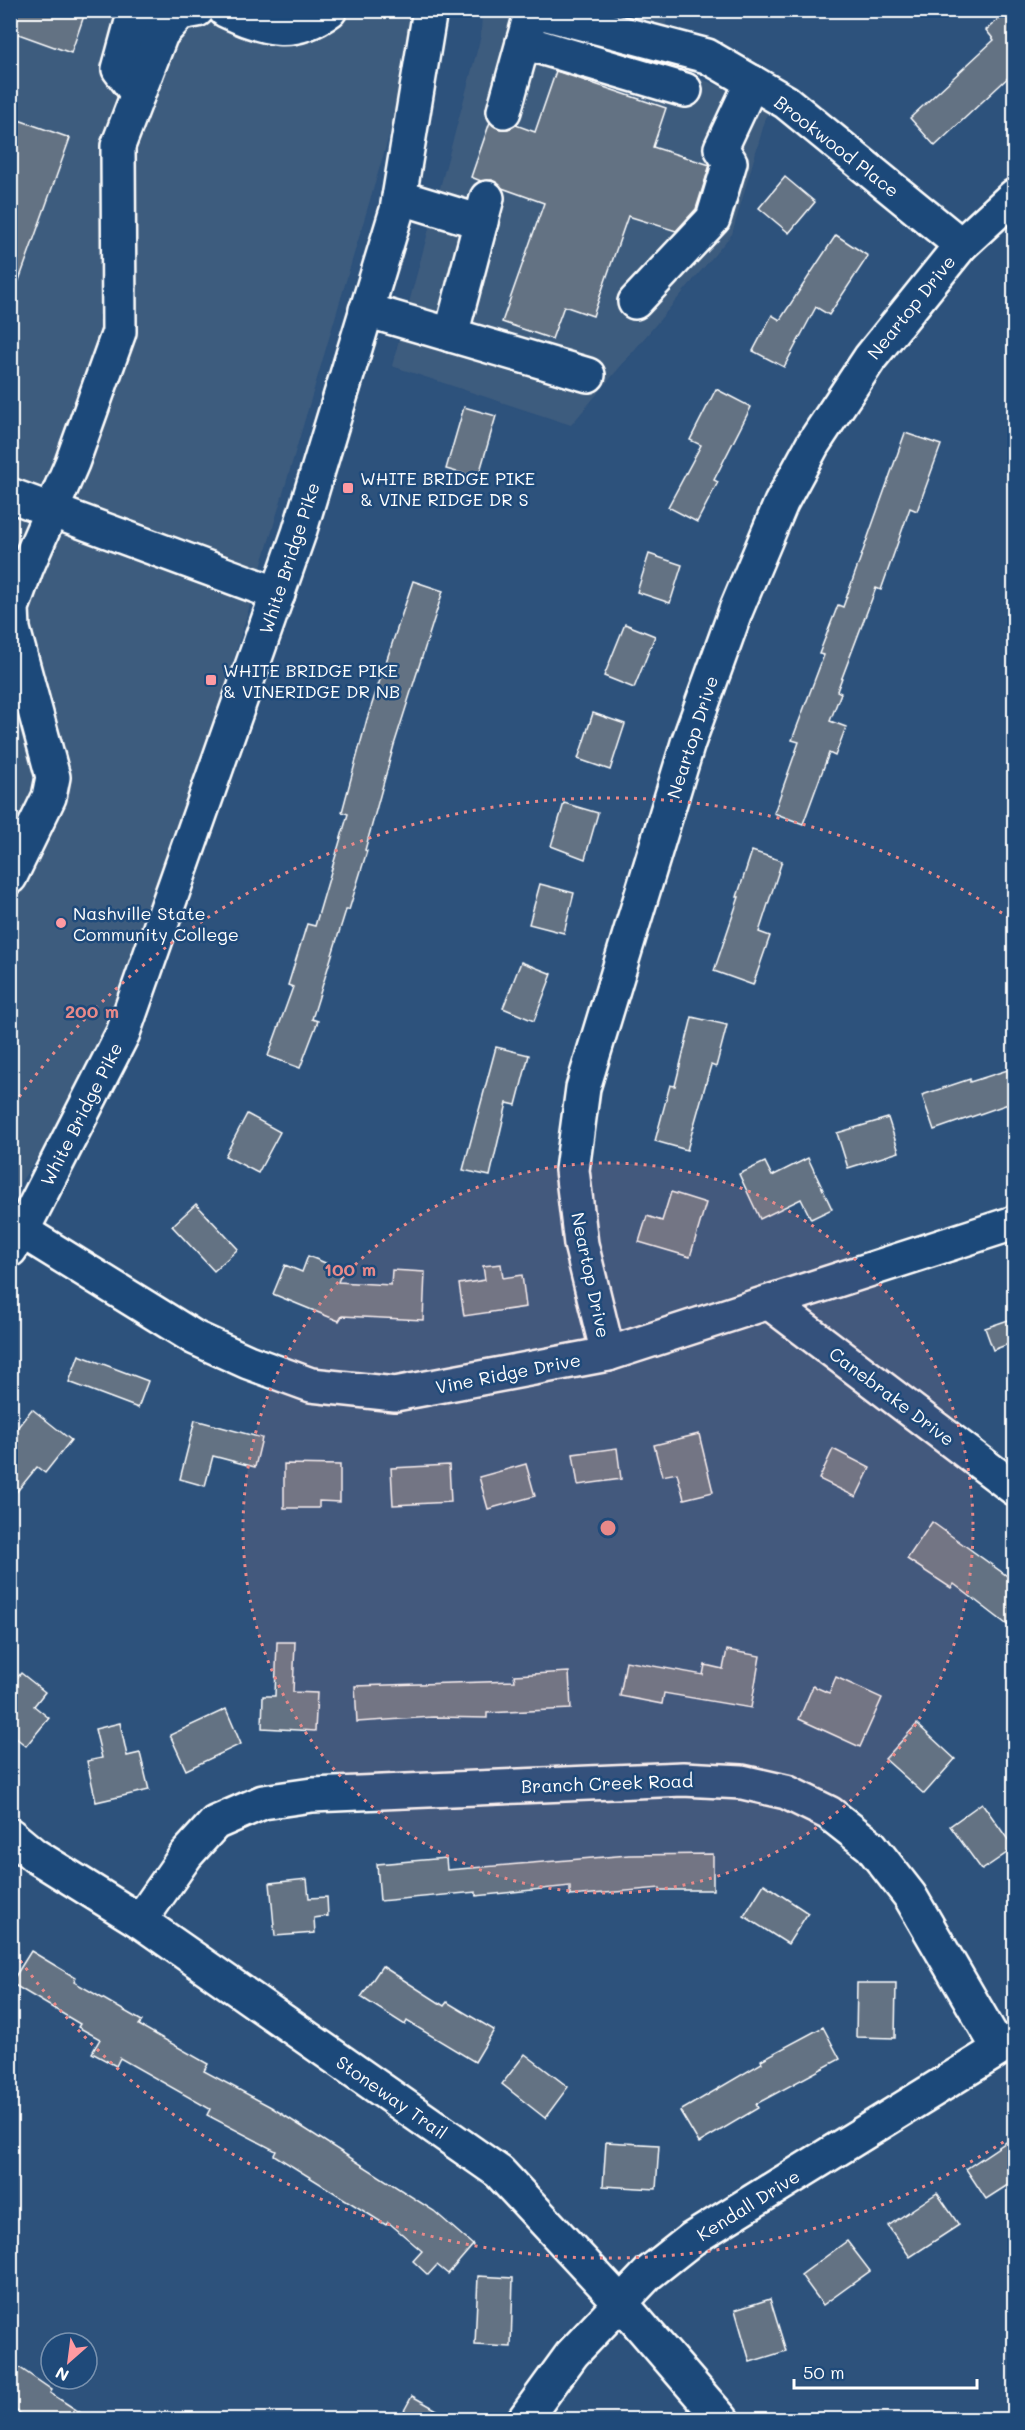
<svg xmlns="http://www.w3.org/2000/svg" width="1025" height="2430" viewBox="0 0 1025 2430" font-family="Mali,sans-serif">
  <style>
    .built { fill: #3e5c7e }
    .building { fill: #647283; stroke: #fff; stroke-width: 1.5 }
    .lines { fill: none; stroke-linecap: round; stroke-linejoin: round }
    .minor-casing { stroke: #fff; stroke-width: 38 }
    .major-casing { stroke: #fff; stroke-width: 38 }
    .minor { stroke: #1f4a7a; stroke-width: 33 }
    .major { stroke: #1f4a7a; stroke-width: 33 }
    .ring { fill: none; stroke: #e88989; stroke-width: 3; stroke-dasharray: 3 6 }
    .poi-dot { fill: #ff9aa2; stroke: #1f4a7a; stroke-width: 2 }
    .labels { text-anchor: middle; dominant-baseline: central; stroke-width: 5; stroke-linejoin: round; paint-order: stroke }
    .street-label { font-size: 18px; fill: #fff; stroke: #1f4a7a }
    .poi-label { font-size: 18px; fill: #fff; stroke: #1f4a7a; text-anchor: start }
    .centre { fill: #e88989; stroke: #1f4a7a; stroke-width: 3 }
    .ring-label { font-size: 18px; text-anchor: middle; font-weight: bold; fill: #e88989; stroke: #1f4a7a; stroke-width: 5; stroke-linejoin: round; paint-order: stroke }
  </style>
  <rect width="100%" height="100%" fill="#2d527c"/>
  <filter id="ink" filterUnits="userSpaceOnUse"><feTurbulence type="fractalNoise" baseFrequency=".0167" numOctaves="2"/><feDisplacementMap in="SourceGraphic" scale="12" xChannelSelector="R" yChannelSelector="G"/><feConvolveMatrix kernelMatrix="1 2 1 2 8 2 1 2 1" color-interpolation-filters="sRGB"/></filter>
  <g filter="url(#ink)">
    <g class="built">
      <polygon points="11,11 426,11 123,1033 11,1196"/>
      <polygon points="482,11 669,11 656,60 769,107 732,234 571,425 392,366 481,36"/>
    </g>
    <g class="building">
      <polygon points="10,10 86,10 71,53 10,31"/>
      <polygon points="1009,10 1014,10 1014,72 935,146 910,118 994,40 986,30"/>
      <polygon points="556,71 666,108 653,147 710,165 696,209 676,231 628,216 593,316 564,306 552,339 502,322 544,203 502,188 492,180 481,181 471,177 490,122 500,129 508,129 516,125 535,132"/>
      <polygon points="10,117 70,138 13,297 10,297"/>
      <polygon points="785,177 815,202 789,233 759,208"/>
      <polygon points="836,235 868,256 829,315 816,307 784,367 753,351 772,315 780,320"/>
      <polygon points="716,389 751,407 714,480 718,482 697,522 668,507 701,445 690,440"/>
      <polygon points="464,407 496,416 478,478 446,469"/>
      <polygon points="905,433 941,445 917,511 910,508 881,590 876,588 837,691 841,693 830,721 846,727 835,756 829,753 803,824 774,813 799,742 792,740 824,655 819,654 838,605 843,607"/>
      <polygon points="649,554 682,565 670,603 637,592"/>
      <polygon points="413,581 443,591 394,745 365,850 367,851 349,910 346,910 312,1019 318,1021 300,1068 268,1056 293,987 288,985 307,924 315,926 348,814 342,812 367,719"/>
      <polygon points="625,624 655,636 634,688 604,676"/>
      <polygon points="593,713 625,724 610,770 578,759"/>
      <polygon points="564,803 598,813 585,859 551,846"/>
      <polygon points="752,851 782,861 759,932 770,936 753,985 714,971 739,897 737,897"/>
      <polygon points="540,884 574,893 564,933 529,924"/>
      <polygon points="521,962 552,974 534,1021 503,1008"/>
      <polygon points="692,1017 727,1025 716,1067 711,1065 687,1150 655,1141 670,1085 675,1086"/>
      <polygon points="496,1047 529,1055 516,1105 507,1103 490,1176 463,1170"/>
      <polygon points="1014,1068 1014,1102 934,1130 922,1095 970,1079 970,1082"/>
      <polygon points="247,1114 280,1132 258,1173 225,1156"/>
      <polygon points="888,1118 899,1152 848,1168 837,1133"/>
      <polygon points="808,1158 832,1209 811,1219 801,1199 760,1219 739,1174 765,1162 772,1176"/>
      <polygon points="671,1192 706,1203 690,1257 639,1242 647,1216 662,1221"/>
      <polygon points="196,1204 238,1249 214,1271 172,1226"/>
      <polygon points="308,1256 343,1270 338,1282 391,1285 392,1270 425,1272 423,1320 342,1316 339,1321 273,1294 285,1265 302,1272"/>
      <polygon points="501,1264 503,1278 522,1275 526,1307 464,1316 459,1284 485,1280 483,1266"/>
      <polygon points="1014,1318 1014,1342 993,1350 985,1328"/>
      <polygon points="79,1355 148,1381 138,1408 69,1382"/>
      <polygon points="32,1409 71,1440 45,1473 37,1467 10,1500 10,1437"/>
      <polygon points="195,1420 262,1438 255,1467 213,1456 205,1486 180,1479"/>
      <polygon points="699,1434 713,1492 684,1499 677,1473 662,1476 654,1445"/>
      <polygon points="617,1448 621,1479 578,1485 573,1454"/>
      <polygon points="833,1449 870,1468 856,1497 819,1479"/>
      <polygon points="284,1464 340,1465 340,1502 319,1501 319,1508 284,1508"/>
      <polygon points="526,1464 535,1496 488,1509 479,1477"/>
      <polygon points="449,1465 451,1502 393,1505 391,1468"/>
      <polygon points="932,1522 1014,1581 1014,1630 954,1584 951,1588 907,1559"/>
      <polygon points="277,1642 295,1642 293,1692 317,1693 315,1731 262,1728 263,1696 275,1696"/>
      <polygon points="727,1650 760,1656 751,1708 664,1693 662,1704 620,1696 626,1661 703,1675 705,1665 723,1669"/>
      <polygon points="569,1672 571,1709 487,1713 487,1718 433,1717 357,1722 355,1686 515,1681 514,1675"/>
      <polygon points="21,1673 45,1692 34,1706 49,1718 26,1746 10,1733 10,1687"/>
      <polygon points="836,1677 882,1698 860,1747 799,1719 813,1686 829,1693"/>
      <polygon points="226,1709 241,1744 186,1770 170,1735"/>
      <polygon points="120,1723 127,1756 140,1753 149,1790 96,1802 87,1761 102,1758 95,1729"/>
      <polygon points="917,1724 955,1759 924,1794 885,1759"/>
      <polygon points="982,1803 1014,1848 982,1870 950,1826"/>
      <polygon points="713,1854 713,1890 660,1890 660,1888 570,1896 570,1886 476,1896 476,1892 380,1901 377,1864 446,1858 447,1870 629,1855"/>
      <polygon points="307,1879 309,1898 327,1897 328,1916 314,1918 315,1933 275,1936 270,1883"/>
      <polygon points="764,1884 808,1913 788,1944 744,1916"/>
      <polygon points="31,1951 76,1978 74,1982 142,2021 139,2025 208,2064 204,2071 271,2107 434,2211 473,2245 448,2274 437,2265 428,2275 413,2261 422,2251 388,2222 386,2225 274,2155 276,2151 207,2115 210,2109 120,2058 116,2066 92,2053 100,2039 78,2027 80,2024 11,1983"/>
      <polygon points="382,1966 444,2006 447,2002 494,2030 475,2062 407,2021 405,2025 361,1997"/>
      <polygon points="857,1983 896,1983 895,2038 856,2037"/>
      <polygon points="823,2027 840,2059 756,2104 758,2108 699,2143 680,2111 762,2063 761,2060"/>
      <polygon points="525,2054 568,2087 545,2118 502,2084"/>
      <polygon points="1014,2137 1014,2181 986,2199 966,2169"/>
      <polygon points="606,2142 659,2145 656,2189 603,2186"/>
      <polygon points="937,2193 959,2225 910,2257 888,2226"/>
      <polygon points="847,2241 870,2271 823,2305 801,2275"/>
      <polygon points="478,2276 513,2278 511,2347 475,2345"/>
      <polygon points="770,2299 786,2351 750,2362 735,2310"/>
      <polygon points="10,2361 52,2390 50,2393 92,2420 30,2420 10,2406"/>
      <polygon points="412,2396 455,2420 399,2420"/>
    </g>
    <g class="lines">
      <defs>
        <g id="minor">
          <path d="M225,10C263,28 293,38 330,10"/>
          <polyline points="532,10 707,56 786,102 961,245"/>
          <polyline points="523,42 685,90"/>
          <polyline points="138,94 119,69 131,25 142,10"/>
          <polyline points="504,111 529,21"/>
          <polyline points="399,197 481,222"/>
          <polyline points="635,302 713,219 730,162 721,148 752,82"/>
          <polyline points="366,310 588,375"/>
          <polyline points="451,335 487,198"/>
          <polyline points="10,495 278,594"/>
          <polyline points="10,877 49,797 53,777 13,629 12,608 26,569 72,463 119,332 118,146 161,34 180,13 197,10"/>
          <polyline points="22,1231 195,1338 248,1362 311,1385 395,1394 608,1354 1014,1223"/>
          <polyline points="770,1303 1014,1488"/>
          <polyline points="608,1354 581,1244 572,1170 583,1088 688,743 736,610 781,503 813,444 870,358 961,245 1014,196"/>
          <polyline points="10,1835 34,1855 140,1921 499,2172 621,2303 722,2420"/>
          <polyline points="140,1921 186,1855 215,1823 263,1802 312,1795 683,1779 742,1782 786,1792 829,1813 871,1846 910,1896 999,2049"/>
          <polyline points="524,2420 572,2354 649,2273 692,2239 1014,2040"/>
        </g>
        <polyline id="major" points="10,1250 22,1231 123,1033 299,533 397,210 430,10"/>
      </defs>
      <use href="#minor" class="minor-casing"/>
      <use href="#major" class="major-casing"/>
      <use href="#minor" class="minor"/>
      <use href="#major" class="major"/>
    </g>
  </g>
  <circle cx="608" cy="1528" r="365" fill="#e88989" fill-opacity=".12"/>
  <g class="ring">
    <circle cx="608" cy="1528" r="365"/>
    <path d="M1011 2137A730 730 0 0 1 14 1952M14 1104A730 730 0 0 1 1011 919"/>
  </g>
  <g class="poi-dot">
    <rect x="342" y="482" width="12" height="12" rx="3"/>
    <rect x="205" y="674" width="12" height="12" rx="3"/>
    <circle cx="61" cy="923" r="6"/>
  </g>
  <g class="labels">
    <g class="street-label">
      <text transform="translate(837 146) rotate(38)">Brookwood Place</text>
      <text transform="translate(911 307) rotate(-51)">Neartop Drive</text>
      <text transform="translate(289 558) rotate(-72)">White Bridge Pike</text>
      <text transform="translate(692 737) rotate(-72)">Neartop Drive</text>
      <text transform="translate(81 1114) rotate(-63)">White Bridge Pike</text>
      <text transform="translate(591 1275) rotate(78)">Neartop Drive</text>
      <text transform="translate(508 1373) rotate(-11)">Vine Ridge Drive</text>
      <text transform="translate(892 1396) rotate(37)">Canebrake Drive</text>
      <text transform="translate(607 1783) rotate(-2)">Branch Creek Road</text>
      <text transform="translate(392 2097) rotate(35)">Stoneway Trail</text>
      <text transform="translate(748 2205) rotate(-32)">Kendall Drive</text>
    </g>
    <g class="poi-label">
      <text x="360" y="478">WHITE BRIDGE PIKE<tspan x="360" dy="21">&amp; VINE RIDGE DR S</tspan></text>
      <text x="223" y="670">WHITE BRIDGE PIKE<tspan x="223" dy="21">&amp; VINERIDGE DR NB</tspan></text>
      <text x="73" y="913">Nashville State<tspan x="73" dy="21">Community College</tspan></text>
    </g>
  </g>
  <circle cx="608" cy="1528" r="9" class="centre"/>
  <g class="ring-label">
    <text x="92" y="1018">200 m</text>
    <text x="350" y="1276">100 m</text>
  </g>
  <rect width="1025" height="2430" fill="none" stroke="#1f4a7a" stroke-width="36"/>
  <rect x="18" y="18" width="989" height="2394" fill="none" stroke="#fff" stroke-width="2" filter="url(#ink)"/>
  <g transform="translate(69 2361) rotate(208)"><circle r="28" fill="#1f4a7a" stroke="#7992af" stroke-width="1.5"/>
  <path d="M0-4.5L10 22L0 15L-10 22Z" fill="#ff9aa2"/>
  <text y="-9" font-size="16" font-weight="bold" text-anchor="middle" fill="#ffffff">N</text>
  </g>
  <path d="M794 2379v9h183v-9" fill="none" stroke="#ffffff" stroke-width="3"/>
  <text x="803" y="2379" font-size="18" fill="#ffffff" stroke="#1f4a7a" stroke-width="4.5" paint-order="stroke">50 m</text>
</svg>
